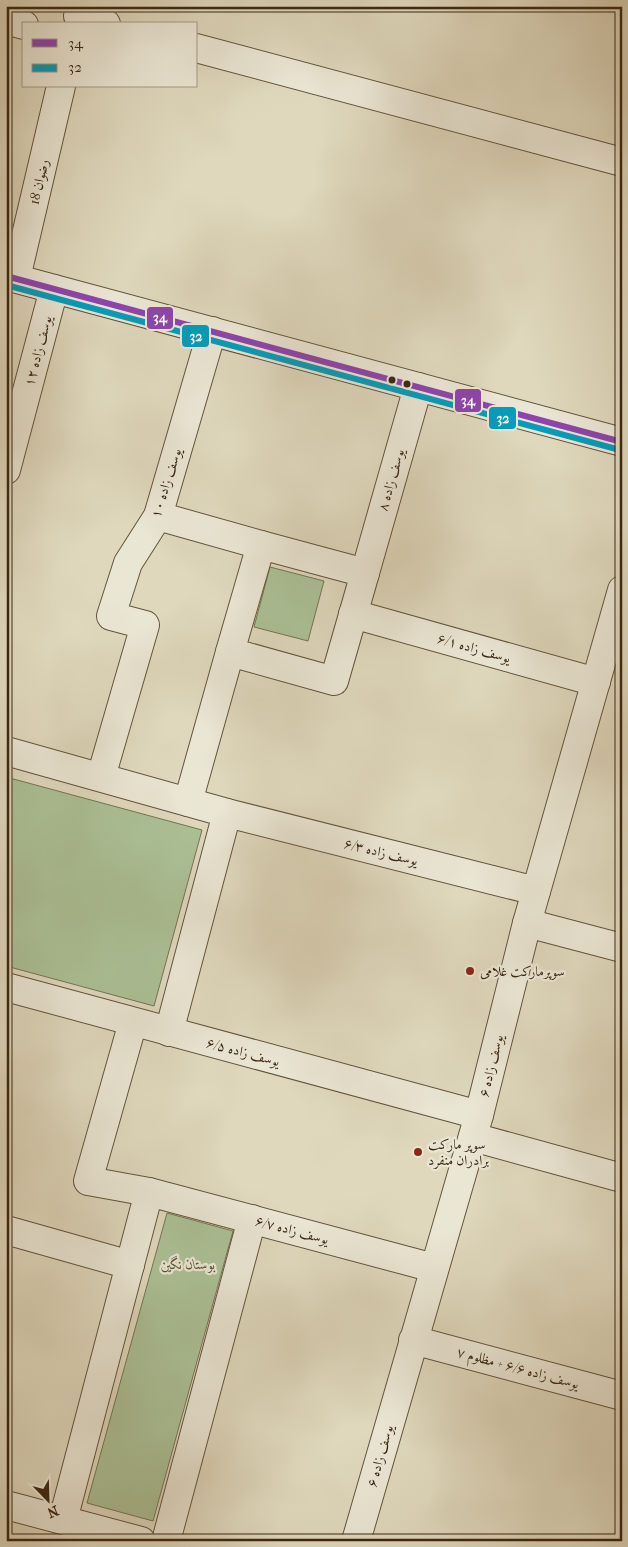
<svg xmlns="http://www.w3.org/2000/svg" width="628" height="1547" viewBox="0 0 628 1547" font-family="'IM FELL French Canon',Amiri,serif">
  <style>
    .green { fill: #abc096; stroke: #747454 }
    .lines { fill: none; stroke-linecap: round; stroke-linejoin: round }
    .minor-casing { stroke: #65533e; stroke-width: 30 }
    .tertiary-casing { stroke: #65533e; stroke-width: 30 }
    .minor { stroke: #eae6d4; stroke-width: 28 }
    .tertiary { stroke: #eae6d4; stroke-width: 28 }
    .bus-1-casing { stroke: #eae6d4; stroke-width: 10 }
    .bus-2-casing { stroke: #eae6d4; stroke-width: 10 }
    .bus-1 { stroke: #8e44ad; stroke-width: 6 }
    .bus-2 { stroke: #069cbb; stroke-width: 6 }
    .bus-dot { fill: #3c2713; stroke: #eae6d4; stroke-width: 2 }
    .poi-dot { fill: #8f2418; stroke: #eae6d4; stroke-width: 2 }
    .labels { text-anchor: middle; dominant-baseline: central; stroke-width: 4.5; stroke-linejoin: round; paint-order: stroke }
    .street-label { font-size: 14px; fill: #3c2713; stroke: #eae6d4 }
    .poi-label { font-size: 14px; fill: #3c2713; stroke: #eae6d4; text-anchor: start }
    .park-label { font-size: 14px; font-style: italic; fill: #584d34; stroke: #eae6d4 }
    .line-badge { stroke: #eae6d4; stroke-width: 2 }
    .badge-label { font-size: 14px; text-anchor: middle; font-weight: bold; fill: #fff }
  </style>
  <rect width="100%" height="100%" fill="#dfd8bd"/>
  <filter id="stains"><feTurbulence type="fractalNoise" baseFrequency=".004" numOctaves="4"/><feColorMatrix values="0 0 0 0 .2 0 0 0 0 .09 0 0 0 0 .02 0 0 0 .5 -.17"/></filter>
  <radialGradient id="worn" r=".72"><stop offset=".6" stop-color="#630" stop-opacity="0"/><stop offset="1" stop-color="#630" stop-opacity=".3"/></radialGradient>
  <g class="green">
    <polygon points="270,567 324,581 308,641 254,627"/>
    <polygon points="6,777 202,830 154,1006 6,966"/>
    <polygon points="167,1213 233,1231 153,1521 87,1503"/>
  </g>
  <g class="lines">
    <defs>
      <g id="minor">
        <polyline points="78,16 106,24"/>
        <polyline points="6,20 24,25"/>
        <polyline points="196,48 622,162"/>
        <polyline points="16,278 61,86"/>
        <polyline points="6,470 54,289"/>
        <polyline points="158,516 261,545"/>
        <polygon points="261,545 365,573 334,681 230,652"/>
        <polyline points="365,573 418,387"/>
        <polyline points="353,614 596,682"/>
        <polyline points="6,751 227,813 536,891"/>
        <polyline points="101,777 145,625 111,616 128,563 158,516 212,331"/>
        <polyline points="188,802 230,652"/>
        <polyline points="527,923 622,948"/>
        <polyline points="6,987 479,1115"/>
        <polyline points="133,1022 88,1181 149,1192 434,1268"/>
        <polyline points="169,1032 227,813"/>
        <polyline points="473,1137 622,1178"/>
        <polyline points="6,1230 130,1265"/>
        <polyline points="413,1340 622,1396"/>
        <polyline points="6,1505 141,1541"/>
        <polyline points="63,1520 149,1192"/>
        <polyline points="166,1541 252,1219"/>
        <polyline points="356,1541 479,1115 527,923 622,590"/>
      </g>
      <polyline id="tertiary" points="6,276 622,442"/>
    </defs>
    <use href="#minor" class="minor-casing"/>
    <use href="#tertiary" class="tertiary-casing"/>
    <use href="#minor" class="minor"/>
    <use href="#tertiary" class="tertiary"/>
    <defs>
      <polyline id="bus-1" points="6,276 622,442"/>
      <polyline id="bus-2" points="6,285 620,450"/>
    </defs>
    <use href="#bus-1" class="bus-1-casing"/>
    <use href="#bus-2" class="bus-2-casing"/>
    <use href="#bus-1" class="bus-1"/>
    <use href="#bus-2" class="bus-2"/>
  </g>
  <g class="bus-dot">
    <circle cx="392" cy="380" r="4.5"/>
    <circle cx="407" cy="384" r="4.5"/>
  </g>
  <g class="poi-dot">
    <circle cx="470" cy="971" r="5"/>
    <circle cx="418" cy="1152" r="5"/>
  </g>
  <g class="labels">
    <g class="street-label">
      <text transform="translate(39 182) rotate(-77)">رضوان 18</text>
      <text transform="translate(38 351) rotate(-75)">یوسف زاده ۱۲</text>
      <text transform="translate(391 480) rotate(-74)">یوسف زاده ۸</text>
      <text transform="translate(166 483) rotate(-72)">یوسف زاده ۱۰</text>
      <text transform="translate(474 648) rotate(16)">یوسف زاده ۶/۱</text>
      <text transform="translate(381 852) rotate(14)">یوسف زاده ۶/۳</text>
      <text transform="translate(243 1052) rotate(15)">یوسف زاده ۶/۵</text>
      <text transform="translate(491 1066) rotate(-76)">یوسف زاده ۶</text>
      <text transform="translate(292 1230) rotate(15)">یوسف زاده ۶/۷</text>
      <text transform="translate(518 1368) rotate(15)">یوسف زاده ۶/۶ + مظلوم ۷</text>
      <text transform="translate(380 1456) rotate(-74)">یوسف زاده ۶</text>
    </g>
    <g class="poi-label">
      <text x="480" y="971">سوپرمارکت غلامی</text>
      <text x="428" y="1144">سوپر مارکت<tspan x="428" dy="16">برادران منفرد</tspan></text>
    </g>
    <g class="park-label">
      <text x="188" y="1264">بوستان نگین</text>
    </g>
  </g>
  <g class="line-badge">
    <rect x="146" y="306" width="28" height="24" rx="5" fill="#8e44ad"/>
    <rect x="181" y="324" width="29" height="24" rx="5" fill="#069cbb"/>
    <rect x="454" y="388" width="28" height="25" rx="5" fill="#8e44ad"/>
    <rect x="488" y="406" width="29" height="24" rx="5" fill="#069cbb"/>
  </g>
  <g class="badge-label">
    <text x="160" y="322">34</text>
    <text x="196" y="341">32</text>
    <text x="468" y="405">34</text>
    <text x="503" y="423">32</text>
  </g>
  <rect width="628" height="1547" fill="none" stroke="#dfd8bd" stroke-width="25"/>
  <rect x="8" y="8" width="613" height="1532" fill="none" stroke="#3c2713" stroke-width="2.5"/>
  <rect x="12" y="12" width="603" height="1522" fill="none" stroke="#3c2713"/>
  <rect x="22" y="22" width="175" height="65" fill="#eae6d4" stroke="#a49a87"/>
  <rect x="32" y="39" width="25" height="8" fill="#8e44ad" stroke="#a49a87"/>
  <text x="68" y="48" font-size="15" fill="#3c2713">34</text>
  <rect x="32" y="64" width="25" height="8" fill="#069cbb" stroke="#a49a87"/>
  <text x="68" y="72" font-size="15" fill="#3c2713">32</text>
  <g transform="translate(48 1500) rotate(157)" stroke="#eae6d4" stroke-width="4" paint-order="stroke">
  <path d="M0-4L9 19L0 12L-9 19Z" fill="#3c2713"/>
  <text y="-8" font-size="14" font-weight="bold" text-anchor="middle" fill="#3c2713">N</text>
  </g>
  <rect width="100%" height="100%" filter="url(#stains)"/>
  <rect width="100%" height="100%" fill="url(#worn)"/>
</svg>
